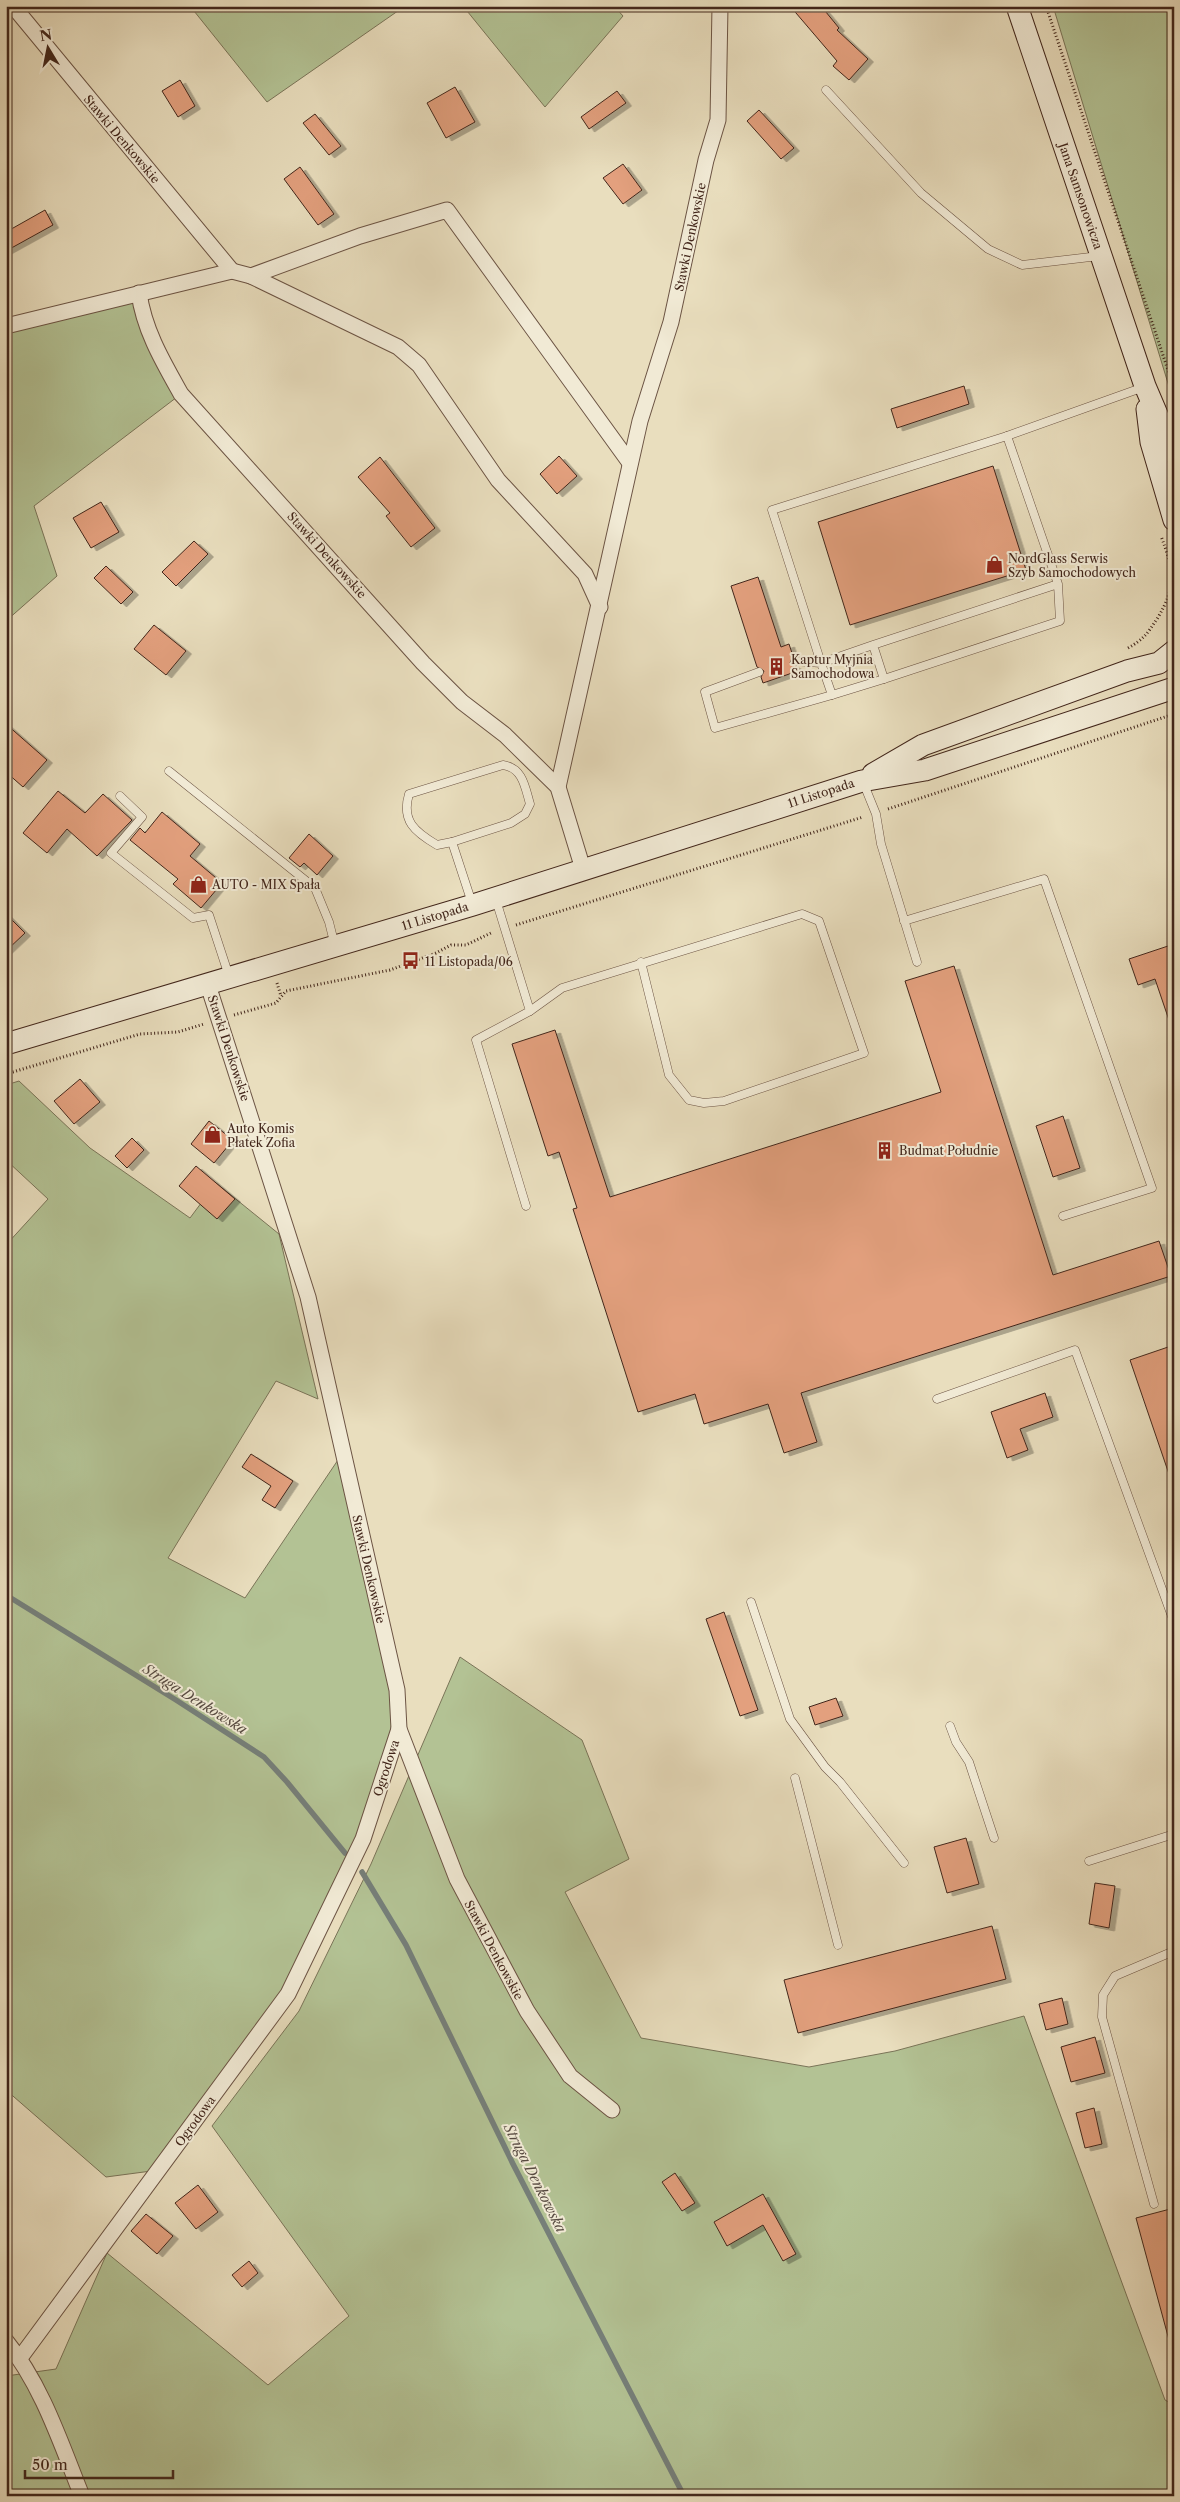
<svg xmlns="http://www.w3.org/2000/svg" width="1180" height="2502" viewBox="0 0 1180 2502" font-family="'Libre Caslon Text',serif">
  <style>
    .green { fill: #b3c294; stroke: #7a7458 }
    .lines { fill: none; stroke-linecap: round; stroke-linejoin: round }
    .stream { stroke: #767f79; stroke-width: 5.5 }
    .building { fill: #e3a07e; stroke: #42261b; filter: url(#shadow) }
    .lane-casing { stroke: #6c5444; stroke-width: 9 }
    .street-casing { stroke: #6c5444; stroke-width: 17 }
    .secondary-casing { stroke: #42261b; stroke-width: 23 }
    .path { stroke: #42261b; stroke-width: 3; stroke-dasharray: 1 2.5; stroke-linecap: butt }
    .lane { stroke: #f1ead5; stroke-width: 8 }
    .street { stroke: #f1ead5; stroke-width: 15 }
    .secondary { stroke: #f1ead5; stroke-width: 21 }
    .labels { text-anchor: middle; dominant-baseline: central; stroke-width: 4; stroke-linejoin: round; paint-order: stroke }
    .street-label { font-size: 12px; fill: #42261b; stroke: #f1ead5 }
    .poi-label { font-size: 12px; fill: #42261b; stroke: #f1ead5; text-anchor: start }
    .water-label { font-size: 14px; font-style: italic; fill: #584b42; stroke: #f1ead5 }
  </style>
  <defs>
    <filter id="shadow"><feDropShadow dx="5.5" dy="3" stdDeviation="0" flood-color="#0004"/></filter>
  </defs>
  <rect width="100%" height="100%" fill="#e9debe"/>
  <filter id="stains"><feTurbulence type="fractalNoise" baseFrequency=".004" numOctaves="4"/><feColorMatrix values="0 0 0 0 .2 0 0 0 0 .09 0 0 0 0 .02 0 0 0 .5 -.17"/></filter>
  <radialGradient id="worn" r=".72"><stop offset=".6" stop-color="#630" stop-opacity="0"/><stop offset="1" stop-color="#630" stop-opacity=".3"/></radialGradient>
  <g class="green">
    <polygon points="190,6 405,6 267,102"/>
    <polygon points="463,6 614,6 623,16 545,107"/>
    <polygon points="1053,6 1174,6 1174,403"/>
    <polygon points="139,293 181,394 34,506 57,576 6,621 6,326"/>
    <polygon points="19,1081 90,1148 190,1218 216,1183 279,1234 318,1399 276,1381 168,1558 245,1598 342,1454 399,1729 363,1839 288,1994 159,2170 106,2177 6,2090 6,1245 48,1199 6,1160 6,1085"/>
    <polygon points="460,1657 582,1740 629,1859 565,1892 641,2038 809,2067 895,2051 1024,2016 1165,2400 1174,2405 1174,2496 6,2496 6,2376 56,2369 107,2253 268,2385 349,2316 212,2126 299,2011 371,1864"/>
  </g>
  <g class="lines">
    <g class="stream">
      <polyline points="6,1595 176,1700 264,1757 287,1782 345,1853"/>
      <polyline points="362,1872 406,1945 513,2164 684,2496"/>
    </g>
  </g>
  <g class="building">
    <polygon points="790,6 821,6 839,28 837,30 868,59 849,80 833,66 837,61"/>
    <polygon points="180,80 195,106 178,117 162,91"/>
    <polygon points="455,87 475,122 446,138 427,103"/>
    <polygon points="617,91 626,103 589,129 581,117"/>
    <polygon points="759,110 794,148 781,159 747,121"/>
    <polygon points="315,114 341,146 329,155 303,123"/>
    <polygon points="623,164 642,190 623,204 603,178"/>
    <polygon points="300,167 334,214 318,225 284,179"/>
    <polygon points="45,210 53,225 6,251 6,232"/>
    <polygon points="964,386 969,404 897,428 891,409"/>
    <polygon points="559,456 577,476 557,494 540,474"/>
    <polygon points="380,457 435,528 411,547 386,516 390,513 358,477"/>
    <polygon points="993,466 1026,570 850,625 818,522"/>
    <polygon points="101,502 119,532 91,548 73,518"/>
    <polygon points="194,541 208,554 176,586 162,572"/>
    <polygon points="106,566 133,592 121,604 94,578"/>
    <polygon points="758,577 781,647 789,644 793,656 790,663 797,667 798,671 763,683 761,677 764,671 757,667 731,586"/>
    <polygon points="154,625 186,651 166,675 134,649"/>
    <polygon points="6,724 47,760 23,787 6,772"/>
    <polygon points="58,791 85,813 103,794 132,820 97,856 67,829 47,853 23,833"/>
    <polygon points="162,812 200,844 190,856 222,883 201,908 173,884 178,879 130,840 140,828 145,833"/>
    <polygon points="309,834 333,856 317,875 304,863 300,867 289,858"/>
    <polygon points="6,914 25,933 6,951"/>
    <polygon points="1174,944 1174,1025 1171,1026 1155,979 1138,985 1129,959"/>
    <polygon points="954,966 1053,1275 1159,1241 1171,1276 801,1393 817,1442 784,1453 768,1404 704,1424 695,1394 638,1412 573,1209 577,1208 559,1152 548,1156 512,1044 555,1030 610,1197 941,1092 905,981"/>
    <polygon points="80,1079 100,1102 74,1124 54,1101"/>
    <polygon points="1063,1116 1080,1168 1053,1177 1036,1126"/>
    <polygon points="209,1121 233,1140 214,1163 191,1144"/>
    <polygon points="132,1138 144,1150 127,1168 115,1156"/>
    <polygon points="196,1166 235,1199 217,1219 179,1186"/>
    <polygon points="1174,1345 1174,1480 1171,1480 1130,1360"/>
    <polygon points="1045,1393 1053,1417 1020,1429 1028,1450 1007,1458 991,1412"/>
    <polygon points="251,1454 293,1481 275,1508 262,1500 271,1486 242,1467"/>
    <polygon points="724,1612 758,1710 740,1716 706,1619"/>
    <polygon points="836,1698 843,1716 815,1725 809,1707"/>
    <polygon points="966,1838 979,1884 947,1893 934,1847"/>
    <polygon points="1095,1883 1115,1886 1109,1928 1089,1924"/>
    <polygon points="992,1926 1006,1979 798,2033 784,1980"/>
    <polygon points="1062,1998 1068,2024 1046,2030 1039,2004"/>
    <polygon points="1095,2037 1105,2073 1071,2082 1061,2047"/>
    <polygon points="1094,2108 1102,2144 1085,2148 1076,2113"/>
    <polygon points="675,2173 695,2203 682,2211 662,2182"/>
    <polygon points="198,2185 218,2212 196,2229 175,2203"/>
    <polygon points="763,2194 796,2254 783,2261 763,2225 727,2246 714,2222"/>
    <polygon points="1174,2208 1174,2339 1169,2340 1136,2218"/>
    <polygon points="146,2214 173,2236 157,2254 131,2231"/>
    <polygon points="249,2261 258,2273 242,2287 232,2275"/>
  </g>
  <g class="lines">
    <defs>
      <g id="lane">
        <polyline points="826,90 921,193 988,249 1022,265 1099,256"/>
        <polyline points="1007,436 1144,387"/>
        <polyline points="873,645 821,663 772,510 1007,436 1058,584 1060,621 884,679 873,645 1058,584"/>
        <polyline points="795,661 821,663 832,695 884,679"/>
        <polyline points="759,672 705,692 715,728 832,695"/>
        <path d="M503,765C523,768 525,787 530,804L525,814L511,823L452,842L437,845C415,832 401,821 409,794Z"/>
        <polyline points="169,771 315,888 329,922 335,946"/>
        <polyline points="863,782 876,814 881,844 917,962"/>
        <polyline points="120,796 142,817 111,853 193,918 209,915 229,976"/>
        <polyline points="452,842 472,903"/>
        <polyline points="496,900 530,1011 476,1040 526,1206"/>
        <polyline points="904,921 1044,879 1152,1188 1063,1216"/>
        <polyline points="530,1011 562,988 802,914 819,921 864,1053 724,1101 704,1103 689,1100 669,1075 641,962"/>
        <polyline points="937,1399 1075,1350 1174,1622"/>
        <polyline points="751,1602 790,1719 825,1767 840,1782 904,1863"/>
        <polyline points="950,1726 956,1742 969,1762 994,1838"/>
        <polyline points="795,1778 838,1945"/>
        <polyline points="1089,1861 1174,1834"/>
        <polyline points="1154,2204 1102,2017 1103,1995 1115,1976 1174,1951"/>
      </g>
      <g id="street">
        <polyline points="13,6 232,271"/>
        <polyline points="251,276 398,347 419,365 498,480 585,574 600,607"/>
        <path d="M139,293C144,330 163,362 181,394L423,663L462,702L505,735L558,787L583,869"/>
        <polyline points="6,326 232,271 251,276 360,236 447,210 630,463"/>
        <polyline points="558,787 640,421 671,322 706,160 718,120 720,6"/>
        <polyline points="208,985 308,1297 397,1690 399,1729 457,1879 527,2011 570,2076 612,2110"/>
        <path d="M6,2341C42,2385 61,2444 82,2496"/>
        <polyline points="20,2358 288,1994 363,1839 399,1729"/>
      </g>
      <g id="secondary">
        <polyline points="1017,6 1145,386 1174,454"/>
        <polyline points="1147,409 1151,442 1174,520"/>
        <polyline points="873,774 923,745 1127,671 1159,663 1174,651"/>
        <polyline points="6,1044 473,905 862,781 925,770 1174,688"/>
      </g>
    </defs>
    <use href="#lane" class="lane-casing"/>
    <use href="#street" class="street-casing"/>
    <use href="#secondary" class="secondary-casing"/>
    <g class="path">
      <polyline points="1046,6 1174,388"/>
      <path d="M1128,648C1144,639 1147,634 1157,619C1177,586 1174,571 1161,536"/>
      <polyline points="888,809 1174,714"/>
      <polyline points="516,925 863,817"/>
      <polyline points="277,983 281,996"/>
      <polyline points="234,1015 276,1003 286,991 390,970 436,953 451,945 466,945 493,932"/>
      <polyline points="6,1074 140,1034 178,1032 204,1024"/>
    </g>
    <use href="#lane" class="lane"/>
    <use href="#street" class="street"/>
    <use href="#secondary" class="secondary"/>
  </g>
  <defs>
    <symbol id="shop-bare" viewBox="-9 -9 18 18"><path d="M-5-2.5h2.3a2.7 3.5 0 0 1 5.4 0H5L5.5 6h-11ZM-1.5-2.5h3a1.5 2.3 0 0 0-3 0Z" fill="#8f2418" stroke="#f1ead5" stroke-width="2.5" paint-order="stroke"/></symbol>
    <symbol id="building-bare" viewBox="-9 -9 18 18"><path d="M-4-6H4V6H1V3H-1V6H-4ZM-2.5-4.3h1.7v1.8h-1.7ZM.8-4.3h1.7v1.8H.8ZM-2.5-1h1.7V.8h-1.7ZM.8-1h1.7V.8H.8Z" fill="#8f2418" stroke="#f1ead5" stroke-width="2.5" paint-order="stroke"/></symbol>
    <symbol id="bus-bare" viewBox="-9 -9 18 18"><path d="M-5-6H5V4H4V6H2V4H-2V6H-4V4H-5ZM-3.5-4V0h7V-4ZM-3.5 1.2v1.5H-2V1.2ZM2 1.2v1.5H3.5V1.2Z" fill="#8f2418" stroke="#f1ead5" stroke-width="2.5" paint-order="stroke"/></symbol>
  </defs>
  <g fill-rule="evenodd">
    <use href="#shop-bare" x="982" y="552" width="25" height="25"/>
    <use href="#building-bare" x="764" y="654" width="25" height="25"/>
    <use href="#shop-bare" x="186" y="872" width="25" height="25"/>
    <use href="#bus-bare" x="398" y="948" width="25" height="25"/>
    <use href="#shop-bare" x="200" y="1122" width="25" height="25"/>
    <use href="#building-bare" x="872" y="1138" width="25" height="25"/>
  </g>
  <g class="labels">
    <g class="street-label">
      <text transform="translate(122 139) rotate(50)">Stawki Denkowskie</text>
      <text transform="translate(1081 196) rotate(71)">Jana Samsonowicza</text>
      <text transform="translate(690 237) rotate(-78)">Stawki Denkowskie</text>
      <text transform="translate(327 555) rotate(48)">Stawki Denkowskie</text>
      <text transform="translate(821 793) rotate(-18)">11 Listopada</text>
      <text transform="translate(435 916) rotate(-17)">11 Listopada</text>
      <text transform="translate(229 1048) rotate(72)">Stawki Denkowskie</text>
      <text transform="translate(369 1569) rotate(77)">Stawki Denkowskie</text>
      <text transform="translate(386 1768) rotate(-72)">Ogrodowa</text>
      <text transform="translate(494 1950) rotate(62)">Stawki Denkowskie</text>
      <text transform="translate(195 2121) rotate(-54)">Ogrodowa</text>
    </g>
    <g class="poi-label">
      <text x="1008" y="558">NordGlass Serwis<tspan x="1008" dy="14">Szyb Samochodowych</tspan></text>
      <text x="791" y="659">Kaptur Myjnia<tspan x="791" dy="14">Samochodowa</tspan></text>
      <text x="212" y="884">AUTO - MIX Spała</text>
      <text x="425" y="961">11 Listopada/06</text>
      <text x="227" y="1128">Auto Komis<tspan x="227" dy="14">Płatek Zofia</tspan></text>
      <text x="899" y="1150">Budmat Południe</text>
    </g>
    <g class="water-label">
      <text transform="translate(195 1699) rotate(32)">Struga Denkowska</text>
      <text transform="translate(535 2178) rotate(63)">Struga Denkowska</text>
    </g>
  </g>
  <rect width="1180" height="2502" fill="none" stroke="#e9debe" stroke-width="25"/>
  <rect x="8" y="8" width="1165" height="2487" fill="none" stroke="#42261b" stroke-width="2.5"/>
  <rect x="12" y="12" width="1155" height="2477" fill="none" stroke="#42261b"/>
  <g transform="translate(48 48) rotate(350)" stroke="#f1ead5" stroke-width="4" paint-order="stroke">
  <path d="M0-4L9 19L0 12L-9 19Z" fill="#42261b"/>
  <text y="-8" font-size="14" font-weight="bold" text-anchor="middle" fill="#42261b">N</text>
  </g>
  <path d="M25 2470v8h148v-8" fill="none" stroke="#42261b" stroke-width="2.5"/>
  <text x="32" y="2470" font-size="15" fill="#42261b" stroke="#f1ead5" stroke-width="4" paint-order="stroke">50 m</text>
  <rect width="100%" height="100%" filter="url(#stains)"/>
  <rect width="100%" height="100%" fill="url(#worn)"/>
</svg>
